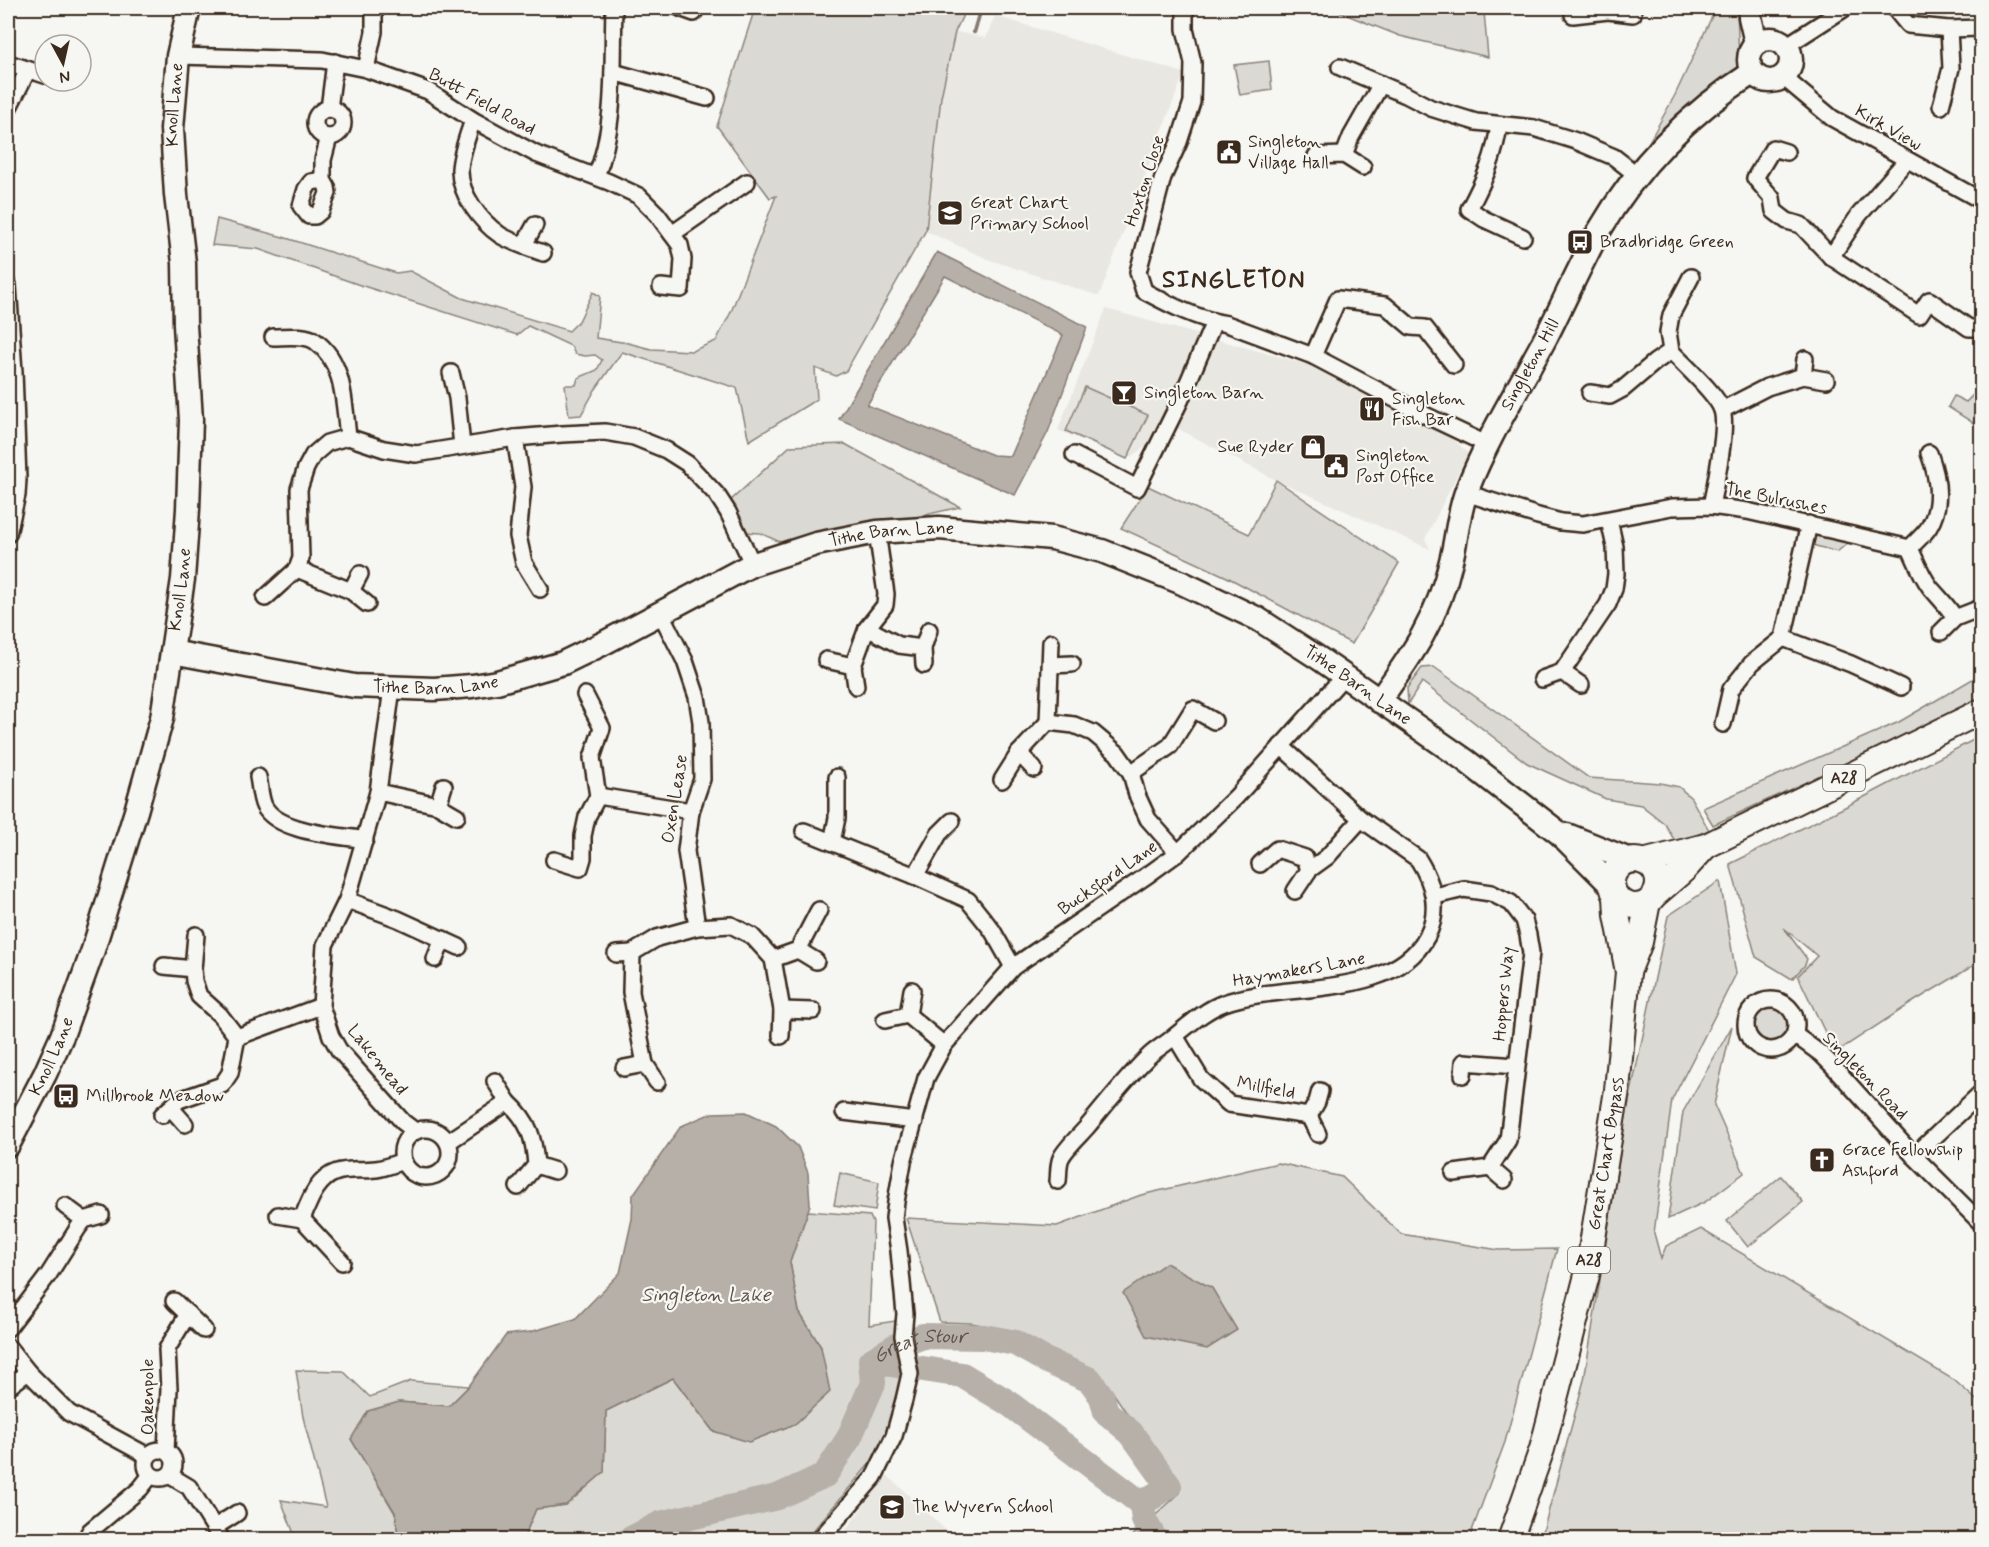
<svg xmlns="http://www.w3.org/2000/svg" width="1989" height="1547" viewBox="0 0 1989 1547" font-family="Mynerve,sans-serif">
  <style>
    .built { fill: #e8e7e2 }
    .green { fill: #dad9d3; stroke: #8a8278; stroke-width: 1.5 }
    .water { fill: #b6b0a9; stroke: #857a71; stroke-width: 1.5; fill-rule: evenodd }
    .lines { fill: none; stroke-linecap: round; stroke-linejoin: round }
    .stream { stroke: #857a71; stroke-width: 4.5 }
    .river { stroke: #b6b0a9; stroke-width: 26 }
    .street-casing { stroke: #3b2a1e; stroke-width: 20 }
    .secondary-casing { stroke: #3b2a1e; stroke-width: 27 }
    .primary-casing { stroke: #3b2a1e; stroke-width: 28 }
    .street { stroke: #f6f6f2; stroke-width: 15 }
    .secondary { stroke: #f6f6f2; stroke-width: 22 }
    .primary { stroke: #f6f6f2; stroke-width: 24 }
    .labels { text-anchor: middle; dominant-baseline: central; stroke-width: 4.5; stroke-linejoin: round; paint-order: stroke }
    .shield { fill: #f6f6f2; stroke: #73675e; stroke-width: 1.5 }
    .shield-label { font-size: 16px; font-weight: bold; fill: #3b2a1e }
    .street-label { font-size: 18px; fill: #3b2a1e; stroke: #f6f6f2 }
    .poi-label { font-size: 18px; fill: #3b2a1e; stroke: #f6f6f2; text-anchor: start }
    .water-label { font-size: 20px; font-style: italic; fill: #605248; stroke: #f6f6f2 }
    .district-label { font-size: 24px; font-weight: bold; letter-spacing: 1.5px; fill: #3b2a1e; stroke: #f6f6f2 }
  </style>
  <rect width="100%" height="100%" fill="#f6f6f2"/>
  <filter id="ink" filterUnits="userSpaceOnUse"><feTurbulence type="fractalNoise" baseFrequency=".0167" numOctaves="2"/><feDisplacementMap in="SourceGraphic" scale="12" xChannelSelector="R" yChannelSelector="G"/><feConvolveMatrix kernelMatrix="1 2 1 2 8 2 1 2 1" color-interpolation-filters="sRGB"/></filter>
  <g filter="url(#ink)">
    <g class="built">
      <polygon points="875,15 986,38 995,16 1184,73 1099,296 990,260 926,231 846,371 836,376"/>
      <polygon points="1106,309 1327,370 1451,437 1469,454 1463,463 1425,539 1430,549 1276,480 1175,427 1127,459 1058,430"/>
      <polygon points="887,1475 955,1539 839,1539"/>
    </g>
    <g class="green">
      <polygon points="755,8 949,8 964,13 955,32 941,97 926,230 846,371 836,376 815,368 817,399 749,441 737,388 622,352 595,390 581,415 569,416 565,385 576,385 578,378 597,370 602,360 595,355 585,356 575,354 571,346 528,326 517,335 357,284 258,249 212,245 217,219 283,237 396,273 410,271 462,298 569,331 579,321 593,292 600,296 596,338 628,343 651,349 692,351 716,341 731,312 776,196 770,198 717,126"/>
      <polygon points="1329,8 1486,8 1484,12 1488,57 1400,36"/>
      <polygon points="1716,8 1737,8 1739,62 1733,77 1640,161 1633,160 1645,149 1675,95"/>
      <polygon points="1269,61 1272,90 1240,95 1234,65"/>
      <polygon points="1085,387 1148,415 1127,459 1066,431"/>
      <polygon points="1976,392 1981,394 1981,428 1948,407 1954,396 1966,402"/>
      <polygon points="845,444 960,507 894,522 869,524 782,543 760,533 745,532 729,502 790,446"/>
      <polygon points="1276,480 1399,563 1352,644 1227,577 1121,528 1148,486 1249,534"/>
      <polygon points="1821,533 1850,541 1837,552 1809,544 1817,535"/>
      <polygon points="1434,667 1589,778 1660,783 1679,787 1691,798 1709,830 1676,843 1665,824 1641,805 1606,799 1527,763 1422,682 1408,704 1407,688 1422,668"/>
      <polygon points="1981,674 1981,697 1869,753 1713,825 1703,808 1899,722"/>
      <polygon points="1981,736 1981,961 1913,1002 1835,1053 1798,976 1817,956 1784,928 1807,959 1805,965 1792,979 1756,957 1730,864 1843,808"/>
      <polygon points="1720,881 1736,974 1672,1100 1654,1233 1661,1259 1666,1246 1701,1229 1954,1380 1981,1404 1981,1539 1541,1539 1584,1380 1626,1116 1668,916"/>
      <circle cx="1771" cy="1025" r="19"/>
      <polygon points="1732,1026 1714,1105 1744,1173 1705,1202 1668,1219 1683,1112"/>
      <polygon points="1278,1163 1342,1177 1401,1234 1499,1250 1557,1249 1505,1442 1469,1539 1128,1540 1180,1493 1112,1391 1092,1370 1073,1364 1017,1331 971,1323 940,1322 906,1218 1057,1226 1141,1195"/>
      <polygon points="840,1173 879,1182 875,1211 834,1205"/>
      <polygon points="1781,1176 1803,1202 1748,1247 1727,1221"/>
      <polygon points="808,1211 870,1216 873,1223 869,1325 895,1321 903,1392 878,1454 806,1539 523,1540 536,1509 566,1505 604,1472 606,1411 673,1378 713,1431 821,1347 799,1312 790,1262"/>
      <polygon points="296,1370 343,1371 370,1397 411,1381 469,1386 449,1406 399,1402 351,1439 396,1515 398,1539 296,1539 281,1500 326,1507 303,1417"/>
    </g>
    <g class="water">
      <path d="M937,252L1087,327L1048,432L1015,495L839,419ZM945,276L1063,335L1011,456L993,455L867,405Z"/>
      <polygon points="746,1112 776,1126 798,1147 808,1173 810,1205 790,1262 799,1312 821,1347 830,1392 795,1424 749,1442 713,1431 673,1378 606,1411 604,1472 566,1505 536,1509 523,1539 398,1539 396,1514 351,1439 368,1411 399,1402 449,1406 469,1386 506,1335 530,1332 575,1319 620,1273 632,1219 633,1195 681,1126 712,1113"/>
      <polygon points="1166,1263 1212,1288 1237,1330 1207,1349 1146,1336 1123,1293"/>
    </g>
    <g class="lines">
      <g class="stream">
        <polyline points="974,32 981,8"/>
        <polyline points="1144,1520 1152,1540"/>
      </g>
      <g class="river">
        <polyline points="871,1361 962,1375 1007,1402 1142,1504"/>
        <path id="s1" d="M629,1540L660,1524L777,1497L825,1475L849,1438L873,1383L871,1361L894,1347L923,1336L984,1337L1015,1343L1047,1361L1090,1380L1102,1397L1106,1412L1131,1433L1169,1486L1142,1504L1144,1520L1155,1540"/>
      </g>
      <defs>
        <g id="street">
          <polyline points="680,8 694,13"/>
          <path d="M1185,8V29L1193,63L1192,102L1179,142L1163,177L1138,272L1144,291C1170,305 1197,319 1227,324L1313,356L1425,415L1486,444"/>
          <polyline points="1894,8 1908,25 1949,29 1980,28 1982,26"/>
          <polyline points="1573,15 1608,11 1633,14"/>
          <polyline points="1786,46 1845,8"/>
          <polyline points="178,56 322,60 366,69 428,91 473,120 536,154 609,182 639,196 657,214 680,245 683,259 681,289 661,287"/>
          <polyline points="11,64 45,75"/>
          <polyline points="1340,67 1406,95 1431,108 1450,114 1476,122 1534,128 1576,141 1614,157 1637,175"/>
          <polyline points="366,69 374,32 374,8"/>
          <polyline points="613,72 707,98"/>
          <polyline points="1783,77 1832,118 1982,201"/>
          <polyline points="1941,106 1951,68 1949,29"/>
          <polyline points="8,109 28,70"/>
          <polyline points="329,109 335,62"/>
          <circle cx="329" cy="123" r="14"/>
          <path d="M473,120C468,135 461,153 460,169C459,194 481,222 500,235C513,243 530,248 543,253"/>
          <path d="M1499,125C1495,156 1484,181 1469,209L1484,219L1523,237"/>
          <polyline points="1786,152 1773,148 1755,178 1772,198 1774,211 1787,221 1801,225 1831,257 1919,315 1929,300 1969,328 1981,328"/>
          <polyline points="1344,155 1351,137 1381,84"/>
          <polyline points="1316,156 1344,155 1363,167"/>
          <path d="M596,176C617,126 612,62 614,8"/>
          <polyline points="323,180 311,182 306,189 301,206 309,216 315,216 321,211 328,193 327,187 323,180 323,160 329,137"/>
          <polyline points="672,234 747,182"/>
          <polyline points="524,245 535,225"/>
          <polyline points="1831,257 1859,215 1906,161"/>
          <polyline points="8,285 14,372 18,479 17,495 8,534"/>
          <path d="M273,337C285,337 305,334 315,341C345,362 344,405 348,437"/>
          <path d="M1671,351C1684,365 1717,394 1722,410C1728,428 1715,486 1711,506"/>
          <polyline points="1313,356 1338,299 1385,305 1411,327 1425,328 1454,365"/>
          <polyline points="451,373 457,398 462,446"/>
          <polyline points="1803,376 1805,359"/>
          <polyline points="1590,393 1610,396 1623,389 1655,362 1671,351 1668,332 1671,315 1691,277"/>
          <polyline points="1722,410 1767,387 1803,376 1826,380"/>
          <polyline points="515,438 523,487 518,536 524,563 540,589"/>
          <polyline points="1074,455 1137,488 1180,401 1214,322"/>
          <path d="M1466,493L1538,516L1561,522L1583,524L1672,507L1711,506L1747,511L1910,548C1916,561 1921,575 1930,587C1939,598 1948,606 1955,618L1941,632"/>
          <path d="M1910,548C1916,541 1925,534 1929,527C1943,504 1938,477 1929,453"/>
          <polyline points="297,569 351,591 367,604"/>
          <polyline points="351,591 360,574"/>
          <polyline points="265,598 297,569 301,558 299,489 306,468 313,455 327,443 348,437 384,449 416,454 515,438 562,434 605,432 634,437 666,450 688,464 717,495 728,512 753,565"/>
          <polyline points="660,612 685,661 697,697 701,722 702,779 691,811 686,851 697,927"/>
          <polyline points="1955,618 1978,609"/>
          <polyline points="867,628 899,645 923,648"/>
          <polyline points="1783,638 1851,664 1901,687"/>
          <polyline points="826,660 853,666"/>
          <polyline points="924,665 923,648 929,630"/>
          <polyline points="1051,665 1072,664"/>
          <polyline points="1562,672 1581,685"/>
          <polyline points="1542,679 1562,672 1608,604 1614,589 1616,574 1615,547 1609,520"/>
          <polyline points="856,686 853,666 867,628 885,605 886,594 877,532"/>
          <polyline points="392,688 378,792 347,900 325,945 321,1006 331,1036 339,1050 403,1122 415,1131"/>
          <polyline points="1048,722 1074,725 1093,733 1117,753 1131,773 1137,795 1148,819 1178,853"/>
          <polyline points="1723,724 1731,689 1752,663 1783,638 1809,524"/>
          <polyline points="1019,753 1034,769"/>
          <polyline points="1131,773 1170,746 1193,709 1214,721"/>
          <path d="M258,777C260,786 260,797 264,806C278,833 338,835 365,840"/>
          <polyline points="1002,780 1019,753 1048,722 1051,642"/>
          <polyline points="378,792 438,805 457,816"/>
          <polyline points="598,796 691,811"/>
          <polyline points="438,805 444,786"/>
          <polyline points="804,831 915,876 968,900 992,930 1013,967"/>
          <polyline points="832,842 837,818 837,777"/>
          <polyline points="554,860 580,868 583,858 583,836 587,817 598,796 592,758 602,728 585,695"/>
          <polyline points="1260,864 1277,849 1305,858 1309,870"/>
          <polyline points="915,876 939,834 952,821"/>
          <polyline points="1295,891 1309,870 1327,857 1361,819"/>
          <polyline points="1435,896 1464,889 1491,893 1511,903 1524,920 1528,935 1531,953 1508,1140 1490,1168 1454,1173"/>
          <polyline points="347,900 398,919 459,947"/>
          <polyline points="196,935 193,969 194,981 199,996 220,1015 237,1037"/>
          <polyline points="798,950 816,961"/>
          <polyline points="616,954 632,953"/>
          <polyline points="435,959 443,939"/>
          <polyline points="773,959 798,950 819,910"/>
          <polyline points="164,966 193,969"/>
          <circle cx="1771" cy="1025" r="25"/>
          <polyline points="782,1010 813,1011"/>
          <polyline points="908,1015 944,1045"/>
          <polyline points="885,1020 908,1015 912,990"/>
          <polyline points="1795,1035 1821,1054 1833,1066 1914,1156 1982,1224"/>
          <polyline points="1175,1036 1201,1079 1229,1104 1309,1116"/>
          <polyline points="624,1068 645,1064"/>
          <polyline points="1463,1075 1464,1062 1516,1066"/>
          <polyline points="495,1081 508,1102"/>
          <polyline points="657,1082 645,1064 631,992 632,953 657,938 697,927 731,925 752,936 773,959 782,1010 781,1036"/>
          <polyline points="171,1108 185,1124"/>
          <polyline points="844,1112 915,1121"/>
          <polyline points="162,1115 179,1100 222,1085 230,1073 237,1037 321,1006"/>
          <circle cx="426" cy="1153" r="24"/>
          <polyline points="1318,1134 1309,1116 1317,1102 1320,1091"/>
          <path d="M448,1142L508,1102C529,1121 534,1138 536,1165L518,1187"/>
          <polyline points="1914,1156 1982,1092"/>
          <polyline points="536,1165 555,1171"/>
          <polyline points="1490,1168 1504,1180"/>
          <path d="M1058,1181C1059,1174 1058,1164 1061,1158C1065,1149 1080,1135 1087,1127C1108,1102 1127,1077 1150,1055C1158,1048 1167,1043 1175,1036C1190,1024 1205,1010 1224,1003C1284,981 1393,1001 1427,936C1441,909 1433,883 1418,859L1361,819L1281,746"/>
          <polyline points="65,1206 84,1220"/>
          <polyline points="278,1215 302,1219"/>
          <path d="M342,1262L302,1219C306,1209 310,1198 316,1189C333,1164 351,1172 376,1169C385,1168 394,1164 403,1161"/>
          <polyline points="174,1301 204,1330"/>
          <polyline points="8,1328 49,1274 78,1228 84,1220 101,1215"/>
          <polyline points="8,1347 28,1372 69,1413 148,1456"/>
          <polyline points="8,1387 28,1372"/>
          <circle cx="160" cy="1464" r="14"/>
          <polyline points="166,1451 169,1389 167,1349 188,1314"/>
          <polyline points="169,1475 189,1487 222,1540"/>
          <polyline points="215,1527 237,1513"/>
          <polyline points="85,1540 90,1531 140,1489 151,1475"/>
          <polyline points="819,1540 874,1477 894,1436 904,1400 910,1374 903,1336 905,1314 899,1251 894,1218 896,1202 903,1162 926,1078 944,1045 1013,967 1149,874 1178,853 1236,797 1344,676"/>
        </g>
        <g id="secondary">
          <polyline points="1750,8 1750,17 1756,43"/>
          <circle cx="1770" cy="60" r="21"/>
          <path id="s2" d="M172,652L354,686L434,689L472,686L497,682L563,663L602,644L751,565L816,544L877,532L939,528L1052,538L1102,551L1180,582L1258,619L1320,659L1465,760L1559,833L1613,887"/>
          <path id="s3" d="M1379,701C1412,655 1438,618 1451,561C1457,538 1458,513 1467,490C1488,436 1519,388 1546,337C1564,302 1580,265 1599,231C1637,166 1689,113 1752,73"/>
          <polyline points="1567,835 1632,861"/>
          <path id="s4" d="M8,1145L45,1074L62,1036L93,950L136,811L162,718L183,579L188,509L191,420L185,325L184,263L176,195L172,129L178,56L189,8"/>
        </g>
        <g id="primary">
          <circle cx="1635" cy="883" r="23"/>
          <polyline points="1643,862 1706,846 1982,711"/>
          <polyline points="1655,895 1684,870 1706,846"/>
          <polyline points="1616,896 1617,915 1628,972"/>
          <path id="s5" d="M1510,1540L1542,1449L1587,1275L1617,1090L1628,972L1640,942L1648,902"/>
        </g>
      </defs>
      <use href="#street" class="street-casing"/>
      <use href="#secondary" class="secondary-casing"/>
      <use href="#primary" class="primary-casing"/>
      <use href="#street" class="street"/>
      <use href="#secondary" class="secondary"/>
      <use href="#primary" class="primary"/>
    </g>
  </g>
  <defs>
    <symbol id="civic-square" viewBox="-11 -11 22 22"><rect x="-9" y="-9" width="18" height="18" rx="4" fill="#3b2a1e" stroke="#f6f6f2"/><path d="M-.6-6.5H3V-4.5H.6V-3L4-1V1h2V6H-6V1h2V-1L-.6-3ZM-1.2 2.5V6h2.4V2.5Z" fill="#fff"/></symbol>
    <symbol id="school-square" viewBox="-11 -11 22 22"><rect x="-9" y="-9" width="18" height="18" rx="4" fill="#3b2a1e" stroke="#f6f6f2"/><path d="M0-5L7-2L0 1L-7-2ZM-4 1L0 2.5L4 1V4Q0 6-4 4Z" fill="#fff"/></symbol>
    <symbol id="bus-square" viewBox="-11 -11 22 22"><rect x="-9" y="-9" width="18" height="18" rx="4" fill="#3b2a1e" stroke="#f6f6f2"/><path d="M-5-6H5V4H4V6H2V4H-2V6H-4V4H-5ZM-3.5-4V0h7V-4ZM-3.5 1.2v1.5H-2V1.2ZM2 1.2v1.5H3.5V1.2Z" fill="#fff"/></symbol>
    <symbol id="bar-square" viewBox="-11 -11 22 22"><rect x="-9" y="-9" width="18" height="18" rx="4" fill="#3b2a1e" stroke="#f6f6f2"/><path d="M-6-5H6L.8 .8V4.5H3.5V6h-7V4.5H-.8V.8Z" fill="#fff"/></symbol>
    <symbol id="restaurant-square" viewBox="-11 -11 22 22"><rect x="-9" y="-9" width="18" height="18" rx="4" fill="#3b2a1e" stroke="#f6f6f2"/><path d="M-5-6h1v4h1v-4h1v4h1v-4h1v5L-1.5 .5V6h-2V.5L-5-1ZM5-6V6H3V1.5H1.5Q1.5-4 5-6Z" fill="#fff"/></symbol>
    <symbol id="shop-square" viewBox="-11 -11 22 22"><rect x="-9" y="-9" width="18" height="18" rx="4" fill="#3b2a1e" stroke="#f6f6f2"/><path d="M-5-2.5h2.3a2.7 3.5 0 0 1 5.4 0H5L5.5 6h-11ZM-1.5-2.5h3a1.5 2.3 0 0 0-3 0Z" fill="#fff"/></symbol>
    <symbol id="church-square" viewBox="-11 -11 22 22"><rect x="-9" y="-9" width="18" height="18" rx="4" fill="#3b2a1e" stroke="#f6f6f2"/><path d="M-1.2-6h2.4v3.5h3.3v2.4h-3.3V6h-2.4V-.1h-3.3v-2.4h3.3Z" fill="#fff"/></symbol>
  </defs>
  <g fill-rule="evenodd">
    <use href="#civic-square" x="1214" y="137" width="30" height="30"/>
    <use href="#school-square" x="935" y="198" width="30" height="30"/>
    <use href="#bus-square" x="1565" y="227" width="30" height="30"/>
    <use href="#bar-square" x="1109" y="378" width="30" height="30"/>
    <use href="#restaurant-square" x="1357" y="394" width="30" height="30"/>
    <use href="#shop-square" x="1298" y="432" width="30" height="30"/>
    <use href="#civic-square" x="1321" y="451" width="30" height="30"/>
    <use href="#bus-square" x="51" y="1081" width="30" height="30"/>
    <use href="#church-square" x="1807" y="1145" width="30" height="30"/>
    <use href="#school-square" x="877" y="1492" width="30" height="30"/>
  </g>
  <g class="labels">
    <g class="shield">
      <rect x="1823" y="765" width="42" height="26" rx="4.5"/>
      <rect x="1568" y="1247" width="42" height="26" rx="4.5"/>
    </g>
    <g class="shield-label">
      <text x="1844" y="778">A28</text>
      <text x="1589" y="1260">A28</text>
    </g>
    <g class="street-label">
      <text transform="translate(482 102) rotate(29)">Butt Field Road</text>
      <text stroke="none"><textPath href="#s4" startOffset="1071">Knoll Lane</textPath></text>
      <text transform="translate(1888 128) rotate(30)">Kirk View</text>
      <text transform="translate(1145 181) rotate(-72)">Hoxton Close</text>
      <text stroke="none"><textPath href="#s3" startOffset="372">Singleton Hill</textPath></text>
      <text transform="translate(1776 499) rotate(11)">The Bulrushes</text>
      <text stroke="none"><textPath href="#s2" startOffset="754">Tithe Barn Lane</textPath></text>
      <text stroke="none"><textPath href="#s4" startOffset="585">Knoll Lane</textPath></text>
      <text stroke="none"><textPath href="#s2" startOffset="267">Tithe Barn Lane</textPath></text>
      <text stroke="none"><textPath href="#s2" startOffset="1257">Tithe Barn Lane</textPath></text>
      <text transform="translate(675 799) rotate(-81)">Oxen Lease</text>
      <text transform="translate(1108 878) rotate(-35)">Bucksford Lane</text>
      <text transform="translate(1299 970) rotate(-10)">Haymakers Lane</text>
      <text transform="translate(1504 994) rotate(-85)">Hoppers Way</text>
      <text stroke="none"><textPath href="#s4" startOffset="99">Knoll Lane</textPath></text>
      <text transform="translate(377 1060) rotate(51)">Lakemead</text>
      <text transform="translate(1865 1076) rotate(46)">Singleton Road</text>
      <text transform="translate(1266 1088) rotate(11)">Millfield</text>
      <text stroke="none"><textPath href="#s5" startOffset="399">Great Chart Bypass</textPath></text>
      <text transform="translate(148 1397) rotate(-90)">Oakenpole</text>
    </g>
    <g class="poi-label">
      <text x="1248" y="142">Singleton<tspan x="1248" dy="21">Village Hall</tspan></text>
      <text x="970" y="203">Great Chart<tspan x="970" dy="21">Primary School</tspan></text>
      <text x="1600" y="242">Bradbridge Green</text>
      <text x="1144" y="393">Singleton Barn</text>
      <text x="1392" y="399">Singleton<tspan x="1392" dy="21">Fish Bar</tspan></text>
      <text x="1294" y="447" text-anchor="end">Sue Ryder</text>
      <text x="1356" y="456">Singleton<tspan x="1356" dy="21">Post Office</tspan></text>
      <text x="86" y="1096">Millbrook Meadow</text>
      <text x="1842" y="1150">Grace Fellowship<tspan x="1842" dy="21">Ashford</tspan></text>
      <text x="912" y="1507">The Wyvern School</text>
    </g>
    <g class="water-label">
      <text x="706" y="1295">Singleton Lake</text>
      <text stroke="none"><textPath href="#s1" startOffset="387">Great Stour</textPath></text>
    </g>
    <g class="district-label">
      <text x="1234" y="280">SINGLETON</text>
    </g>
  </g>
  <rect width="1989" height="1547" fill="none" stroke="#f6f6f2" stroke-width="30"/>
  <rect x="15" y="15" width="1959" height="1517" fill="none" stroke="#3b2a1e" stroke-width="2" filter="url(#ink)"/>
  <g transform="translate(63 63) rotate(172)"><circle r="28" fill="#f6f6f2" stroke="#aba49d" stroke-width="1.5"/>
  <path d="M0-4.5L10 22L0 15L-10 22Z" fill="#3b2a1e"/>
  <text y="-9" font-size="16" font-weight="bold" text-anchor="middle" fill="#3b2a1e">N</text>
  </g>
</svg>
